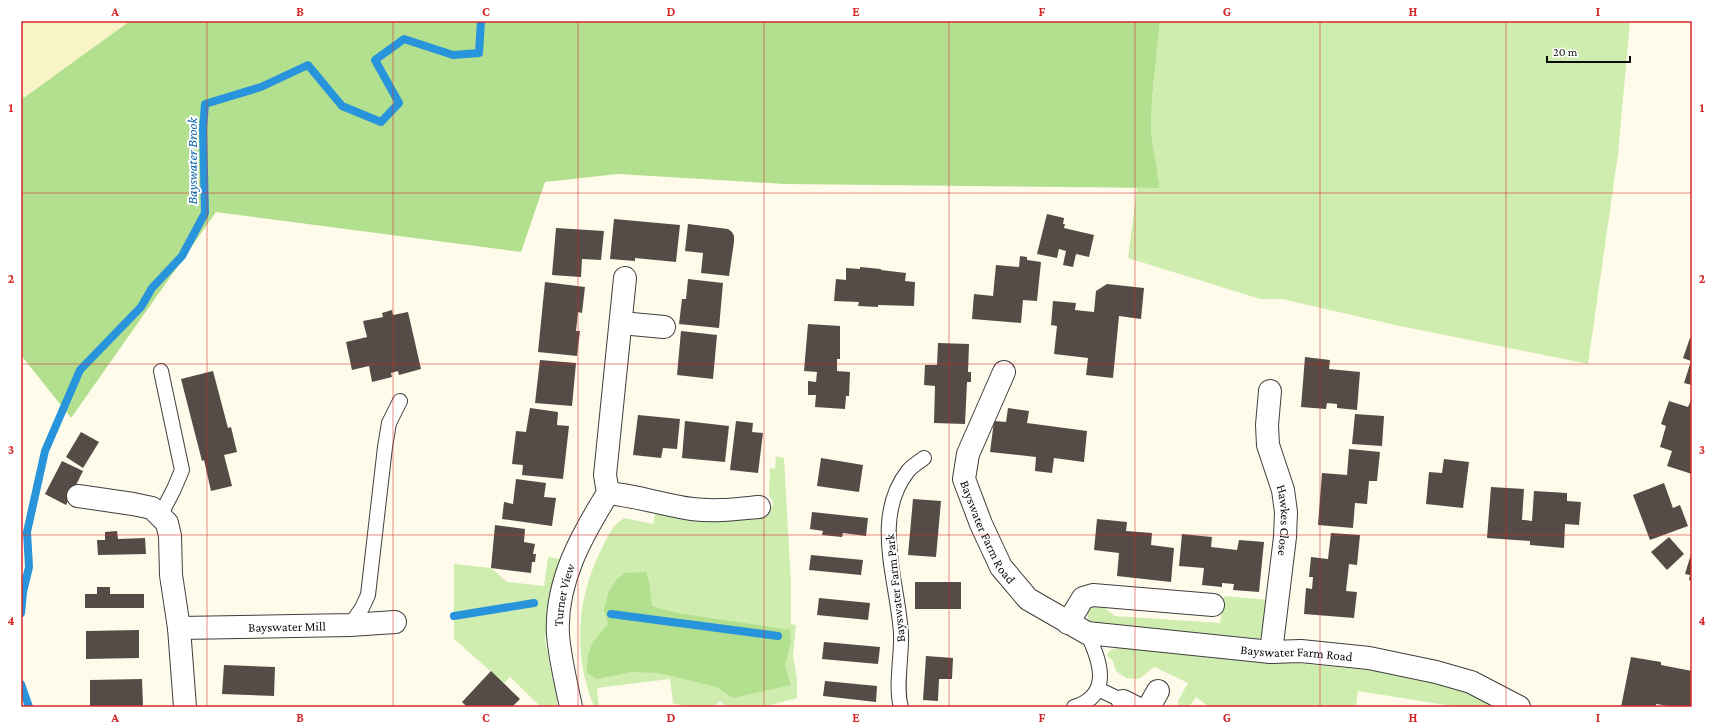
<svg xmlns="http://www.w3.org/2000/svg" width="1713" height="728" viewBox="0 0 1713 728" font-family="'Crimson Pro',serif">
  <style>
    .farmland { fill: #f8f4c7 }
    .green { fill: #d0edb0 }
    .forest { fill: #b3e08e }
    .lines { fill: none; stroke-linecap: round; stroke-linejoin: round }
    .stream { stroke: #2894db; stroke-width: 8 }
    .building { fill: #554c47 }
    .service-casing { stroke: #3f3f3f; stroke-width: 16 }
    .minor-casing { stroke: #3f3f3f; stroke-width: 24 }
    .service { stroke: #fff; stroke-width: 14 }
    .minor { stroke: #fff; stroke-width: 22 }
    .grid { fill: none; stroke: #d62828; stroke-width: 1; stroke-opacity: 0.55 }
    .labels { text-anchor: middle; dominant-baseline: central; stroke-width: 4; stroke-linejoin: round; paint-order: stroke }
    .street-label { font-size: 13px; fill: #0c0c0c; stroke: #fff }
    .water-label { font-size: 14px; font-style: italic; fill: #0964a9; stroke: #fff }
    .neatline { fill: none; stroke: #d62828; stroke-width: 1.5 }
    .grid-label { font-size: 13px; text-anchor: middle; font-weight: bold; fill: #d62828 }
  </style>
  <rect width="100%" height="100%" fill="#fffbea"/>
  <polygon class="farmland" points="21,21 130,21 25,98 21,97"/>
  <g class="green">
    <polygon points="1160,21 1630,21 1618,154 1588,364 1395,325 1282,299 1260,299 1128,258 1137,188 1160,188 1151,133 1152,99"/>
    <path d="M776,456L784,458L791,583V624L796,625L793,656L797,679V698L763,707H726L720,701L714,707H688L673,703L670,679L597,688L599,707L594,705C588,694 586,682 583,670C576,628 582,588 601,550C607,538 612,525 624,518L653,524L656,509L759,515L768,514L773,504V501L769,496L770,468L775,469Z"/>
    <polygon points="548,557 560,559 549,603 545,640 557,697 557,707 541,707 510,677 504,683 454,639 454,564 491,568 507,582 544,586"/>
    <path d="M1224,596L1269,600L1263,633L1257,642L1091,623C1086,615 1085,612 1090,604L1104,607L1115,616L1220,623Z"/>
    <path d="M1124,647L1367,670C1412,676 1458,683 1497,707H1458L1358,691L1356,707H1209L1196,697L1189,707H1179L1178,701L1188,683L1154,667L1139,679L1126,678L1116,671L1113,661L1107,655L1110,650Z"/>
  </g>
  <g class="forest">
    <polygon points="130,21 1160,21 1152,99 1151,133 1160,188 785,184 618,174 545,182 521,252 216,212 71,418 21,355 21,97 25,97"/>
    <path d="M646,572L649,582L652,606L677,613L790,630L791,641L785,666L791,685L733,698L717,687L658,673L632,672L597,679L587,673C586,649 593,641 608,624L604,610L608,593L617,579L625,573Z"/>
  </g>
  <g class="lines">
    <g class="stream">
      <polyline points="21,613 23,592 29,567 27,532 45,451 80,370 141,307 152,288 182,256 205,213 203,129 205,104 261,87 308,65 342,106 381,122 399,103 375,60 404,39 453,55 479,53 481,21"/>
      <polyline points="611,614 778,636"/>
      <polyline points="454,616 534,603"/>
      <polyline points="21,684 29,707"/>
    </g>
  </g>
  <g class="building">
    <polygon points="1047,214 1064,218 1063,224 1065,224 1064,228 1094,235 1089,257 1076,254 1073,267 1063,265 1066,251 1059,249 1057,258 1037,254"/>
    <polygon points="614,219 680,225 676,262 635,258 635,261 610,259"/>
    <polygon points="688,224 728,229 732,232 734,236 734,242 729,276 701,273 703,253 685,251"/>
    <polygon points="556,228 604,231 601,260 582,259 581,277 552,275"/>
    <polygon points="1020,256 1027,257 1027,260 1041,262 1037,301 1023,300 1021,323 972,319 974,294 993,296 996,265 1019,267"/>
    <polygon points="860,267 881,269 881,270 906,273 905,281 915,282 914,306 878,305 878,307 858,306 859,302 834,301 836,279 846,280 846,268 860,269"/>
    <polygon points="688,279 723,283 719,328 679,324 682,299 686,299"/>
    <polygon points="545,282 585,287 582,313 578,312 576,331 580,331 577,356 538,352"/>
    <polygon points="1107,284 1144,288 1141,319 1119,316 1113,378 1086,375 1088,358 1054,354 1057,326 1051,325 1053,301 1076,303 1075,310 1094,312 1096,291"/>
    <polygon points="392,310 393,315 408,312 421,369 399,375 398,371 391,373 392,377 372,382 369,366 352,370 346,342 367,337 363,321 383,317 382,313"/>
    <polygon points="808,324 840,326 840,359 837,359 837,371 850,372 849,396 846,396 845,409 815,407 816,395 808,395 808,381 816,382 817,372 804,371"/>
    <polygon points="681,331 717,335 713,379 677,375"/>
    <polygon points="1690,338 1692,338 1692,385 1684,383 1691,361 1683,358"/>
    <polygon points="938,343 969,344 968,372 971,372 971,382 967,382 965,424 934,423 935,386 924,385 925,365 937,365"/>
    <polygon points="1305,357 1330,360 1329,369 1360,372 1357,410 1337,408 1337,404 1327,403 1326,409 1301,407"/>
    <polygon points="540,360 576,363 572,406 535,403"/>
    <polygon points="213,371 228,428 231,427 237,452 224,455 232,486 211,491 204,460 202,461 181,379"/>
    <polygon points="1692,398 1692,474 1667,466 1672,451 1660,447 1666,426 1661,424 1669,401 1688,407"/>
    <polygon points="530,408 558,412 557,425 569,426 563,479 522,475 523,465 512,464 516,431 526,432"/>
    <polygon points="1008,408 1029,411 1027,423 1087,431 1084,462 1054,458 1052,473 1035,471 1036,457 990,452 994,421 1006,422"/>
    <polygon points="1355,414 1384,416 1382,446 1352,444"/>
    <polygon points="638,415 680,419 677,449 663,448 661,458 633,455"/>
    <polygon points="685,421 729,426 725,462 682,458"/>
    <polygon points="736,421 753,423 752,432 763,433 758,473 730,470"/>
    <polygon points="81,432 99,442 83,468 66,457"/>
    <polygon points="1349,449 1380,452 1377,481 1369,481 1367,504 1355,503 1353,528 1318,525 1322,473 1347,475"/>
    <polygon points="821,458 863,465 859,492 817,486"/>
    <polygon points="1444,459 1469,462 1463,508 1426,504 1429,472 1442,473"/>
    <polygon points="62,461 83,471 66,505 45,494"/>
    <polygon points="516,479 546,483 544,497 556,498 552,526 502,519 504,502 513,504"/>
    <polygon points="1664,483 1673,508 1680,505 1688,526 1650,540 1633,495"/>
    <polygon points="1491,487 1524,489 1522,520 1525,520 1532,521 1534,491 1567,493 1567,501 1581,502 1579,525 1565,524 1564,548 1530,545 1530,541 1487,538"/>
    <polygon points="913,499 941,501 936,557 908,555"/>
    <polygon points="812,512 868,518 866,536 843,533 842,537 822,535 823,531 810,529"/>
    <polygon points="1097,519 1127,522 1126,531 1152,533 1151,545 1174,548 1171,582 1117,576 1119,553 1094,550"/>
    <polygon points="495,525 525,529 524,542 535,544 533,554 536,554 535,562 532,562 531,573 491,568"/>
    <polygon points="117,531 118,539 145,538 146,554 98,555 97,540 105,540 105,532"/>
    <polygon points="1331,533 1360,535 1357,565 1349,564 1346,591 1357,592 1354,618 1304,614 1306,588 1312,589 1313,577 1309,577 1311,557 1328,559"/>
    <polygon points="1182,534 1212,537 1211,547 1237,550 1239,540 1264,542 1259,592 1233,590 1234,584 1222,583 1222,587 1202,585 1204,568 1179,566"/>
    <polygon points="1669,537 1684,554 1667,570 1651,552"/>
    <polygon points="1692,551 1692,581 1689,580 1690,575 1685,574"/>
    <polygon points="811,555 863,560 861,575 809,570"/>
    <rect x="915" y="582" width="46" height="27"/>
    <polygon points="97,587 110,587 110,594 144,594 144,608 85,608 85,594 97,594"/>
    <polygon points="819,598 870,603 868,620 817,615"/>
    <polygon points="139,630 139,658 86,659 86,631"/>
    <polygon points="824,642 880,647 878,664 822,659"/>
    <polygon points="926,656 953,658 952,679 939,679 938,701 923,700"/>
    <polygon points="1631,657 1661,662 1661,665 1692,671 1692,707 1675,707 1656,704 1656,707 1621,707"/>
    <polygon points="224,665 275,667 274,696 222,694"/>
    <polygon points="491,671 520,699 512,707 467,707 462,702"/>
    <polygon points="142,679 143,706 90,707 90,680"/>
    <polygon points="825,681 877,686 876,702 823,696"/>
  </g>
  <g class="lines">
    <defs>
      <g id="service">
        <polyline points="160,516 174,489 182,470 161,371"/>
        <polyline points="350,625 362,608 368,595 385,447 389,423 400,401"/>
        <polyline points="1098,689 1123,701"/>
        <path d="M901,707C895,688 902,655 901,634C898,581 871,518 908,471C912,466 919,462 924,458"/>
        <path d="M1074,707C1113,695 1100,660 1087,633"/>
      </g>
      <g id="minor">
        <polyline points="621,323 664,327"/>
        <path id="s1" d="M1004,372L968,454L964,479L981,524L1001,567L1028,599L1087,633L1271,652L1301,651L1369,658L1436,672L1471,682L1519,707"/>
        <path id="s2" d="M1270,391L1267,425L1268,445L1283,490L1286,512L1285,537L1271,652"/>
        <path d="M608,493C637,496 664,505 692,509C715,512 737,509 759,507"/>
        <polyline points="78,496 133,504 152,508 167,523 170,536 171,575 179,628 185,707"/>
        <polyline points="1068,623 1083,598 1093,595 1213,605"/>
        <path id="s3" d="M179,628L350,625L395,622"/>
        <polyline points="1123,701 1135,707"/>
        <path id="s4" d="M571,707C566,683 560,659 558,635C555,582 582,535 608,493L605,475L625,278"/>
        <polyline points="1149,707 1158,691"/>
      </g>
    </defs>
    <use href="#service" class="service-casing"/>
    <use href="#minor" class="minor-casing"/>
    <use href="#service" class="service"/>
    <use href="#minor" class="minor"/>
  </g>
  <path class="grid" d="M207,21V707M393,21V707M578,21V707M764,21V707M949,21V707M1135,21V707M1320,21V707M1506,21V707M21,193H1692M21,364H1692M21,535H1692"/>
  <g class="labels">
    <g class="street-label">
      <text stroke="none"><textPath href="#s2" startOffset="132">Hawkes Close</textPath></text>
      <text stroke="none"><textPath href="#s1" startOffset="173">Bayswater Farm Road</textPath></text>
      <text transform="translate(895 588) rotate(-96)">Bayswater Farm Park</text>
      <text stroke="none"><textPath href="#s4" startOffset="114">Turner View</textPath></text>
      <text stroke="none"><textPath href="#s3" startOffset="108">Bayswater Mill</textPath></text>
      <text stroke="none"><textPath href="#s1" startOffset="531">Bayswater Farm Road</textPath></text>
    </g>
    <g class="water-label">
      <text transform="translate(192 161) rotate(-90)">Bayswater Brook</text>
    </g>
  </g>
  <rect width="1713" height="728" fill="none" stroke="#ffffff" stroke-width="44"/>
  <path d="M1547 56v6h83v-6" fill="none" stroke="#0c0c0c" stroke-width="2"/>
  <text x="1553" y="56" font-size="12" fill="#0c0c0c" stroke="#ffffff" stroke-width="3" paint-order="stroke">20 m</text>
  <rect x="22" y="22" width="1669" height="684" class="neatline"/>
  <g class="grid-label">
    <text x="115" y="16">A</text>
    <text x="300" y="16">B</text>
    <text x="486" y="16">C</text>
    <text x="671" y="16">D</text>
    <text x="856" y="16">E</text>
    <text x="1042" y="16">F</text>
    <text x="1227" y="16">G</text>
    <text x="1413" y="16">H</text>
    <text x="1598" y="16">I</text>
    <text x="11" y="112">1</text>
    <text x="1702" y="112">1</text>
    <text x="11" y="283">2</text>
    <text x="1702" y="283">2</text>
    <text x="11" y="454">3</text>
    <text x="1702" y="454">3</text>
    <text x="11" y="625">4</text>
    <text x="1702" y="625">4</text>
    <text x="115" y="722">A</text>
    <text x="300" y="722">B</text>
    <text x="486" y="722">C</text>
    <text x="671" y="722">D</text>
    <text x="856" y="722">E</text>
    <text x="1042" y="722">F</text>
    <text x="1227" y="722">G</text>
    <text x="1413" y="722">H</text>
    <text x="1598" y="722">I</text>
  </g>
</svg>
